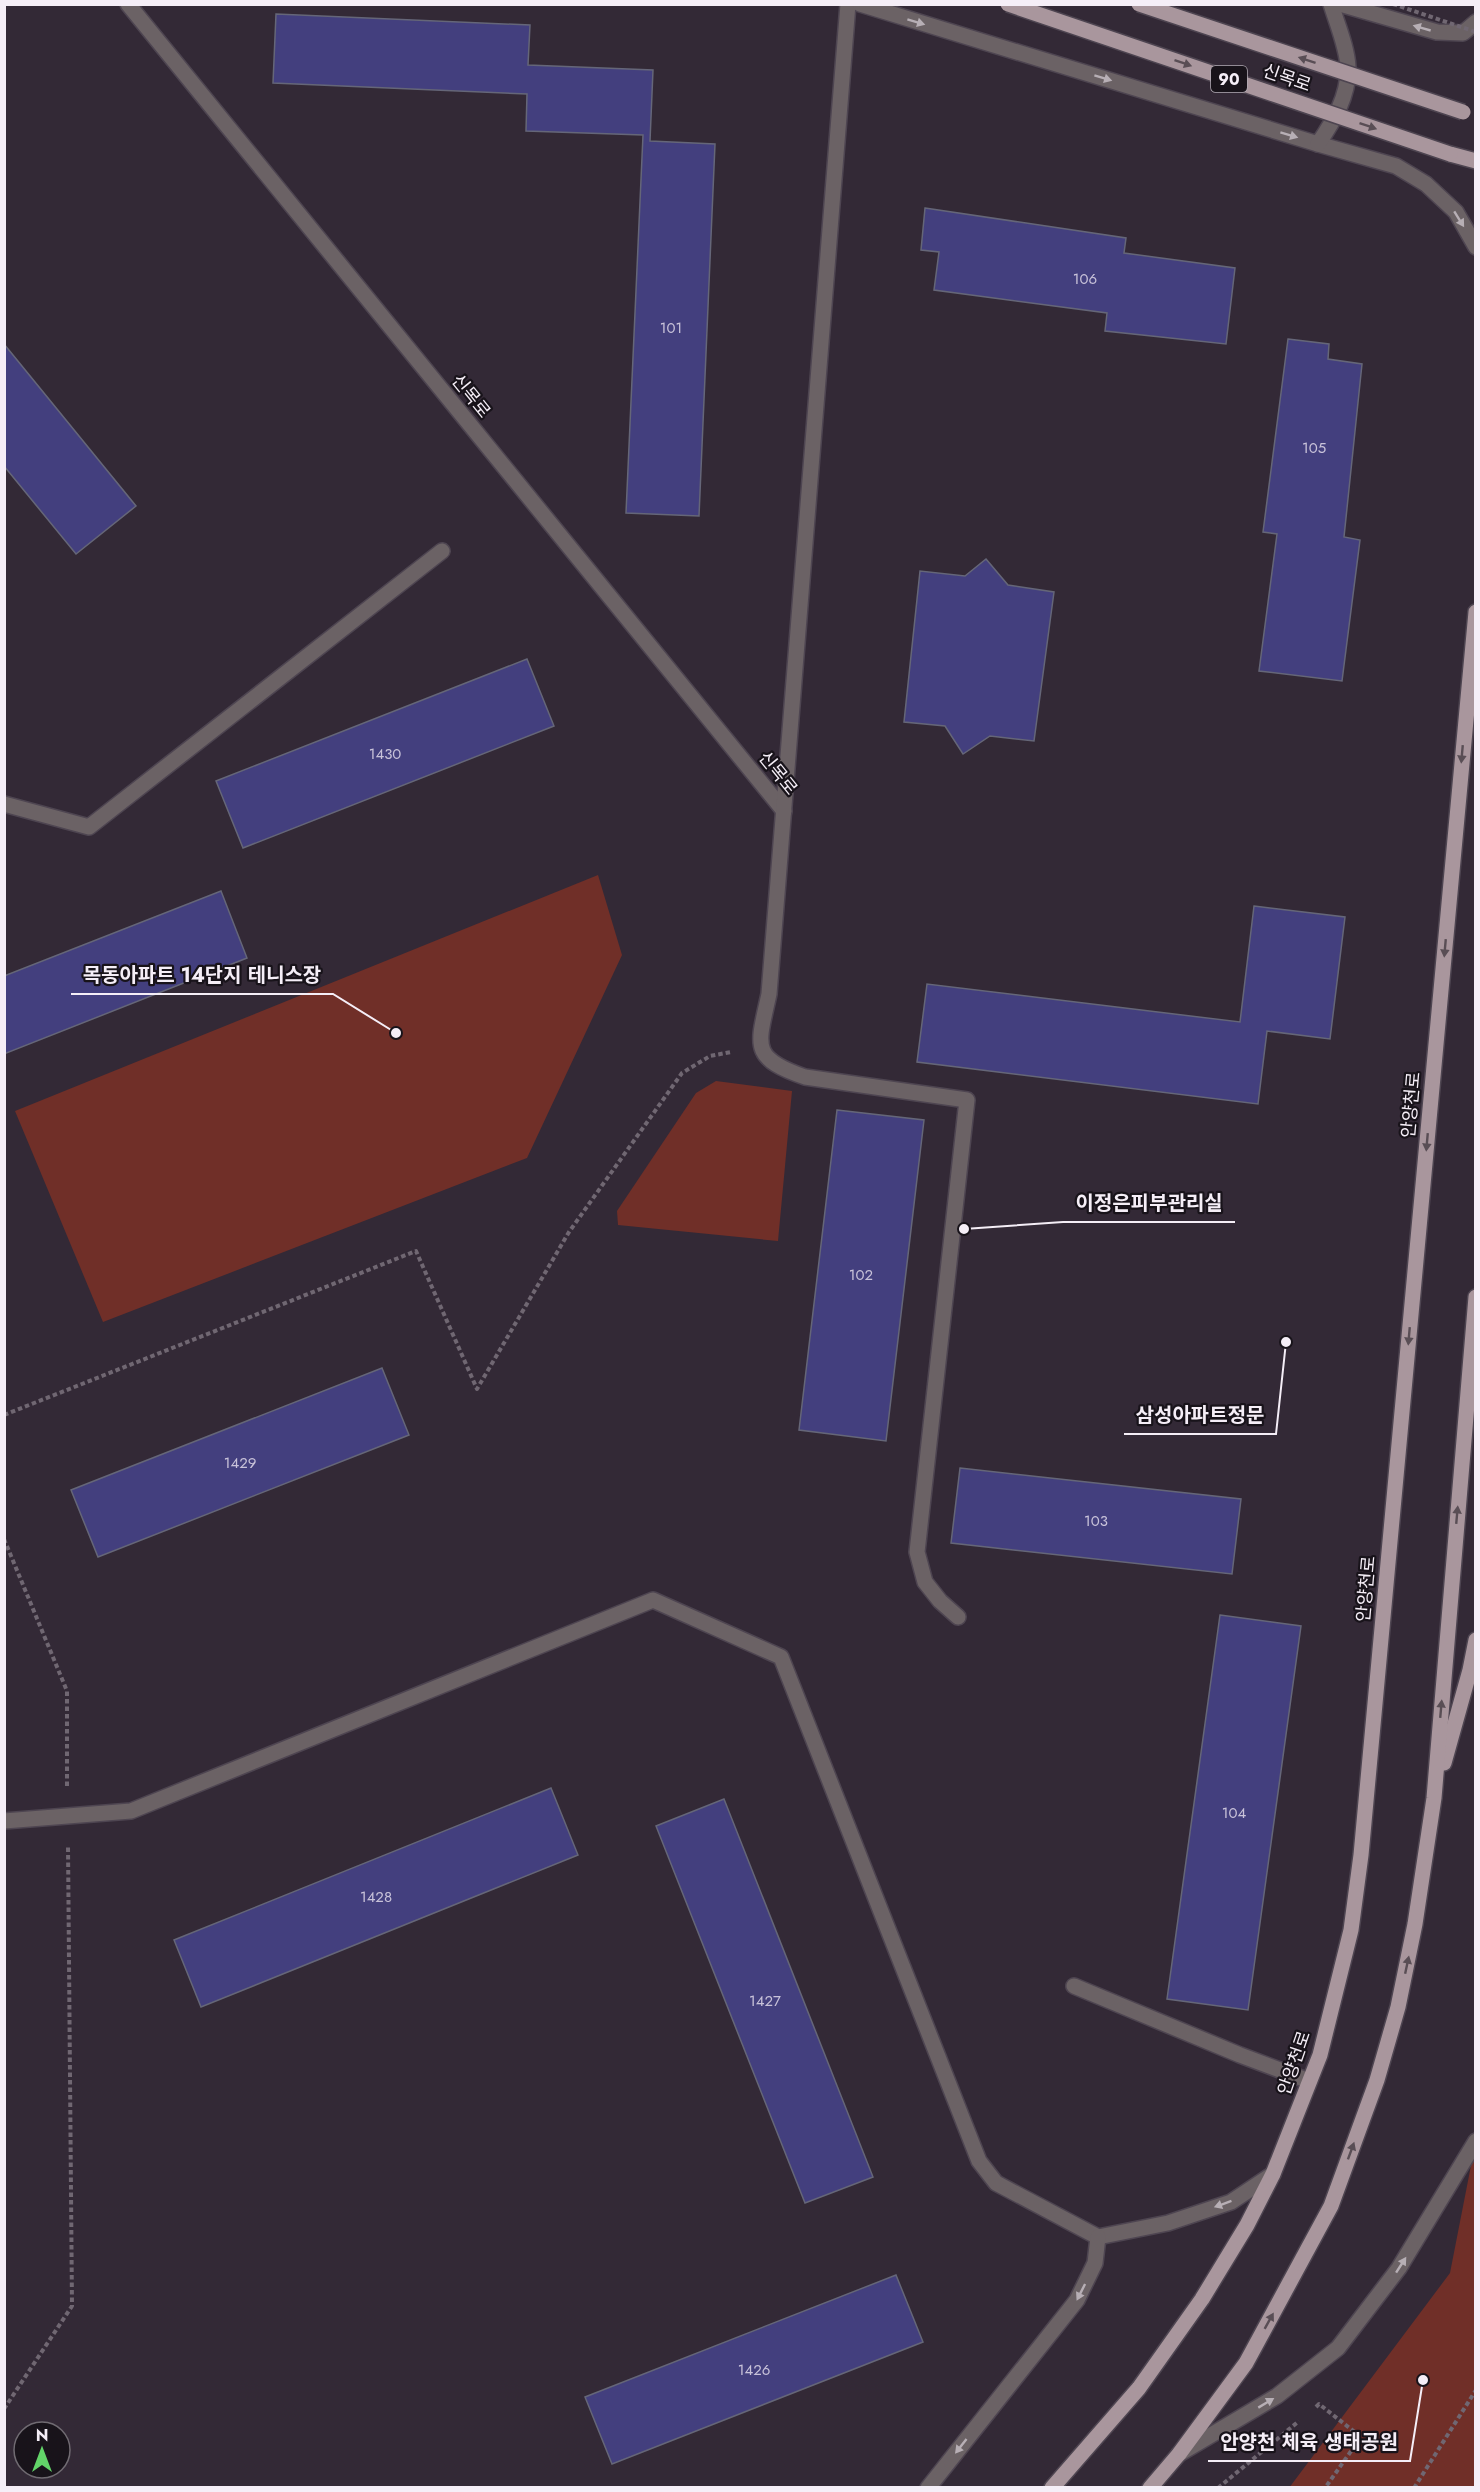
<svg xmlns="http://www.w3.org/2000/svg" width="1480" height="2492" viewBox="0 0 1480 2492" font-family="Jost,'Noto Sans KR',sans-serif">
  <style>
    .green { fill: #702f28 }
    .building { fill: #433f7e; stroke: #656678; stroke-width: 1.5 }
    .lines { fill: none; stroke-linecap: round; stroke-linejoin: round }
    .minor-casing { stroke: #4e4551; stroke-width: 18 }
    .major-casing { stroke: #4e4551; stroke-width: 18 }
    .path { stroke: #706772; stroke-width: 4; stroke-dasharray: 4.5 3; stroke-linecap: butt }
    .minor { stroke: #6b6265; stroke-width: 15 }
    .major { stroke: #a9969d; stroke-width: 15 }
    .major-bridge-casing { stroke: #4e4551; stroke-width: 18; stroke-linecap: butt }
    .path-bridge { stroke: #706772; stroke-width: 4; stroke-dasharray: 4.5 3; stroke-linecap: butt }
    .major-bridge { stroke: #a9969d; stroke-width: 15 }
    .oneway { fill: #b7afb5 }
    .oneway2 { fill: #594e55 }
    .labels { text-anchor: middle; dominant-baseline: central; stroke-width: 4.5; stroke-linejoin: round; paint-order: stroke }
    .number-label { font-size: 15px; fill: #c8c2d9 }
    .shield { fill: #18131a; stroke: #b3acb5; stroke-width: 1.5 }
    .shield-label { font-size: 16px; font-weight: bold; fill: #f5eef7 }
    .street-label { font-size: 18px; fill: #f5eef7; stroke: #18131a }
    .leader { fill: none; stroke: #f5eef7; stroke-width: 2 }
    .callout-dot { fill: #f5eef7; stroke: #18131a; stroke-width: 2 }
    .callout-label { font-size: 20px; text-anchor: middle; font-weight: bold; fill: #f5eef7; stroke: #18131a; stroke-width: 4.5; stroke-linejoin: round; paint-order: stroke }
  </style>
  <rect width="100%" height="100%" fill="#332936"/>
  <g class="green">
    <polygon points="598,875 622,955 527,1158 103,1322 15,1111"/>
    <polygon points="716,1081 792,1091 778,1241 618,1225 617,1211 696,1093"/>
    <polygon points="1475,2145 1475,2487 1289,2488 1450,2273"/>
  </g>
  <g class="building">
    <polygon points="276,14 530,25 528,65 653,70 650,141 715,144 699,516 626,513 643,135 526,131 527,94 273,83"/>
    <polygon points="925,208 1126,238 1124,253 1235,268 1226,344 1105,331 1107,313 934,290 939,252 921,250"/>
    <polygon points="1288,339 1329,344 1328,359 1362,364 1344,537 1360,540 1342,681 1259,671 1277,534 1263,532"/>
    <polygon points="4,344 136,506 76,554 4,466"/>
    <polygon points="986,559 1008,585 1054,592 1034,741 990,736 963,754 945,726 904,722 920,571 965,576"/>
    <polygon points="527,659 554,726 243,848 216,781"/>
    <polygon points="221,891 247,958 4,1054 4,976"/>
    <polygon points="1254,906 1345,917 1330,1039 1267,1031 1258,1104 917,1062 927,984 1240,1022"/>
    <polygon points="837,1110 924,1120 886,1441 799,1430"/>
    <polygon points="382,1368 409,1435 98,1557 71,1490"/>
    <polygon points="960,1468 1241,1499 1232,1574 951,1543"/>
    <polygon points="1220,1615 1301,1626 1248,2010 1167,1999"/>
    <polygon points="551,1788 578,1855 201,2007 174,1940"/>
    <polygon points="724,1799 873,2177 805,2203 656,1826"/>
    <polygon points="896,2275 923,2342 612,2464 585,2397"/>
  </g>
  <g class="lines">
    <defs>
      <g id="minor">
        <polyline points="128,4 784,811"/>
        <path d="M848,4L769,994C758,1045 749,1058 805,1077L967,1100L917,1552L925,1582L940,1601L958,1617"/>
        <polyline points="860,4 1318,144 1396,166 1426,184 1456,212 1476,247"/>
        <polyline points="1340,4 1437,32 1463,33 1476,22"/>
        <path d="M1318,144C1333,122 1349,96 1348,67C1347,47 1337,24 1331,4"/>
        <polyline points="4,804 89,827 442,551"/>
        <polyline points="4,1821 131,1811 653,1600 781,1657 979,2161 996,2183 1098,2237 1168,2223 1231,2202 1273,2174"/>
        <polyline points="1074,1986 1240,2055 1309,2081"/>
        <polyline points="1179,2454 1277,2396 1338,2348 1399,2268 1476,2141"/>
        <polyline points="928,2488 1077,2300 1095,2263 1098,2237"/>
      </g>
      <g id="major">
        <polyline points="1450,154 1476,161"/>
        <polyline points="1444,1763 1470,1670 1476,1640"/>
        <polyline points="1052,2488 1139,2388 1202,2299 1247,2225 1273,2174 1320,2055 1351,1930 1361,1855 1476,612"/>
        <polyline points="1150,2488 1179,2454 1246,2363 1331,2206 1377,2080 1398,2007 1415,1924 1434,1798 1476,1297"/>
      </g>
    </defs>
    <use href="#minor" class="minor-casing"/>
    <use href="#major" class="major-casing"/>
    <g class="path">
      <polyline points="4,1415 416,1251 477,1389 569,1232 682,1073 710,1056 731,1052"/>
      <polyline points="4,1539 67,1691 67,1787"/>
      <polyline points="1316,2407 1319,2404 1361,2437 1325,2488"/>
      <polyline points="4,2409 72,2306 68,1845"/>
      <polyline points="1218,2488 1299,2421"/>
      <polyline points="1414,2488 1476,2390"/>
    </g>
    <use href="#minor" class="minor"/>
    <use href="#major" class="major"/>
    <defs>
      <g id="major-bridge">
        <polyline points="1008,4 1450,154"/>
        <polyline points="1139,4 1463,112"/>
      </g>
    </defs>
    <use href="#major-bridge" class="major-bridge-casing"/>
    <polyline class="path-bridge" points="1393,4 1476,32"/>
    <use href="#major-bridge" class="major-bridge"/>
  </g>
  <defs><path id="oneway-solid" d="M-6-.8H1V-3.2L6.5 0L1 3.2V.8H-6Z" transform="scale(1.5)"/></defs>
  <g class="oneway">
    <use href="#oneway-solid" transform="translate(916 22) rotate(17)"/>
    <use href="#oneway-solid" transform="translate(1422 28) rotate(-164)"/>
    <use href="#oneway-solid" transform="translate(1103 78) rotate(17)"/>
    <use href="#oneway-solid" transform="translate(1289 135) rotate(17)"/>
    <use href="#oneway-solid" transform="translate(1459 219) rotate(58)"/>
    <use href="#oneway-solid" transform="translate(1223 2204) rotate(160)"/>
    <use href="#oneway-solid" transform="translate(1401 2265) rotate(-57)"/>
    <use href="#oneway-solid" transform="translate(1081 2292) rotate(117)"/>
    <use href="#oneway-solid" transform="translate(1266 2403) rotate(-31)"/>
    <use href="#oneway-solid" transform="translate(961 2446) rotate(128)"/>
  </g>
  <g class="oneway2">
    <use href="#oneway-solid" transform="translate(1307 60) rotate(-162)"/>
    <use href="#oneway-solid" transform="translate(1183 63) rotate(19)"/>
    <use href="#oneway-solid" transform="translate(1368 126) rotate(19)"/>
    <use href="#oneway-solid" transform="translate(1462 754) rotate(95)"/>
    <use href="#oneway-solid" transform="translate(1445 948) rotate(95)"/>
    <use href="#oneway-solid" transform="translate(1427 1142) rotate(95)"/>
    <use href="#oneway-solid" transform="translate(1409 1336) rotate(95)"/>
    <use href="#oneway-solid" transform="translate(1457 1515) rotate(-85)"/>
    <use href="#oneway-solid" transform="translate(1441 1709) rotate(-85)"/>
    <use href="#oneway-solid" transform="translate(1407 1965) rotate(-78)"/>
    <use href="#oneway-solid" transform="translate(1351 2151) rotate(-70)"/>
    <use href="#oneway-solid" transform="translate(1269 2321) rotate(-61)"/>
  </g>
  <g class="labels">
    <g class="number-label">
      <text x="1085" y="279">106</text>
      <text x="671" y="328">101</text>
      <text x="1314" y="448">105</text>
      <text x="385" y="754">1430</text>
      <text x="861" y="1275">102</text>
      <text x="240" y="1463">1429</text>
      <text x="1096" y="1521">103</text>
      <text x="1234" y="1813">104</text>
      <text x="376" y="1897">1428</text>
      <text x="765" y="2001">1427</text>
      <text x="754" y="2370">1426</text>
    </g>
    <rect class="shield" x="1211" y="66" width="36" height="26" rx="4.5"/>
    <g class="shield-label">
      <text x="1229" y="79">90</text>
    </g>
    <g class="street-label">
      <text transform="translate(1287 78) rotate(19)">신목로</text>
      <text transform="translate(471 396) rotate(51)">신목로</text>
      <text transform="translate(778 773) rotate(51)">신목로</text>
      <text transform="translate(1411 1105) rotate(-85)">안양천로</text>
      <text transform="translate(1366 1589) rotate(-85)">안양천로</text>
      <text transform="translate(1294 2063) rotate(-71)">안양천로</text>
    </g>
  </g>
  <path class="leader" d="M396 1033L333 994H71M964 1229L1063 1222H1235M1286 1342L1276 1434H1124M1423 2380L1410 2461H1208"/>
  <g class="callout-dot">
    <circle cx="396" cy="1033" r="6"/>
    <circle cx="964" cy="1229" r="6"/>
    <circle cx="1286" cy="1342" r="6"/>
    <circle cx="1423" cy="2380" r="6"/>
  </g>
  <g class="callout-label">
    <text x="202" y="982">목동아파트 14단지 테니스장</text>
    <text x="1149" y="1210">이정은피부관리실</text>
    <text x="1200" y="1422">삼성아파트정문</text>
    <text x="1309" y="2449">안양천 체육 생태공원</text>
  </g>
  <rect width="1480" height="2492" fill="none" stroke="#f5eef7" stroke-width="12"/>
  <g transform="translate(42 2450)"><circle r="28" fill="#18131a" stroke="#706b72" stroke-width="1.5"/>
  <path d="M0-4.5L10 22L0 15L-10 22Z" fill="#62d469"/>
  <text y="-9" font-size="16" font-weight="bold" text-anchor="middle" fill="#f5eef7">N</text>
  </g>
</svg>
